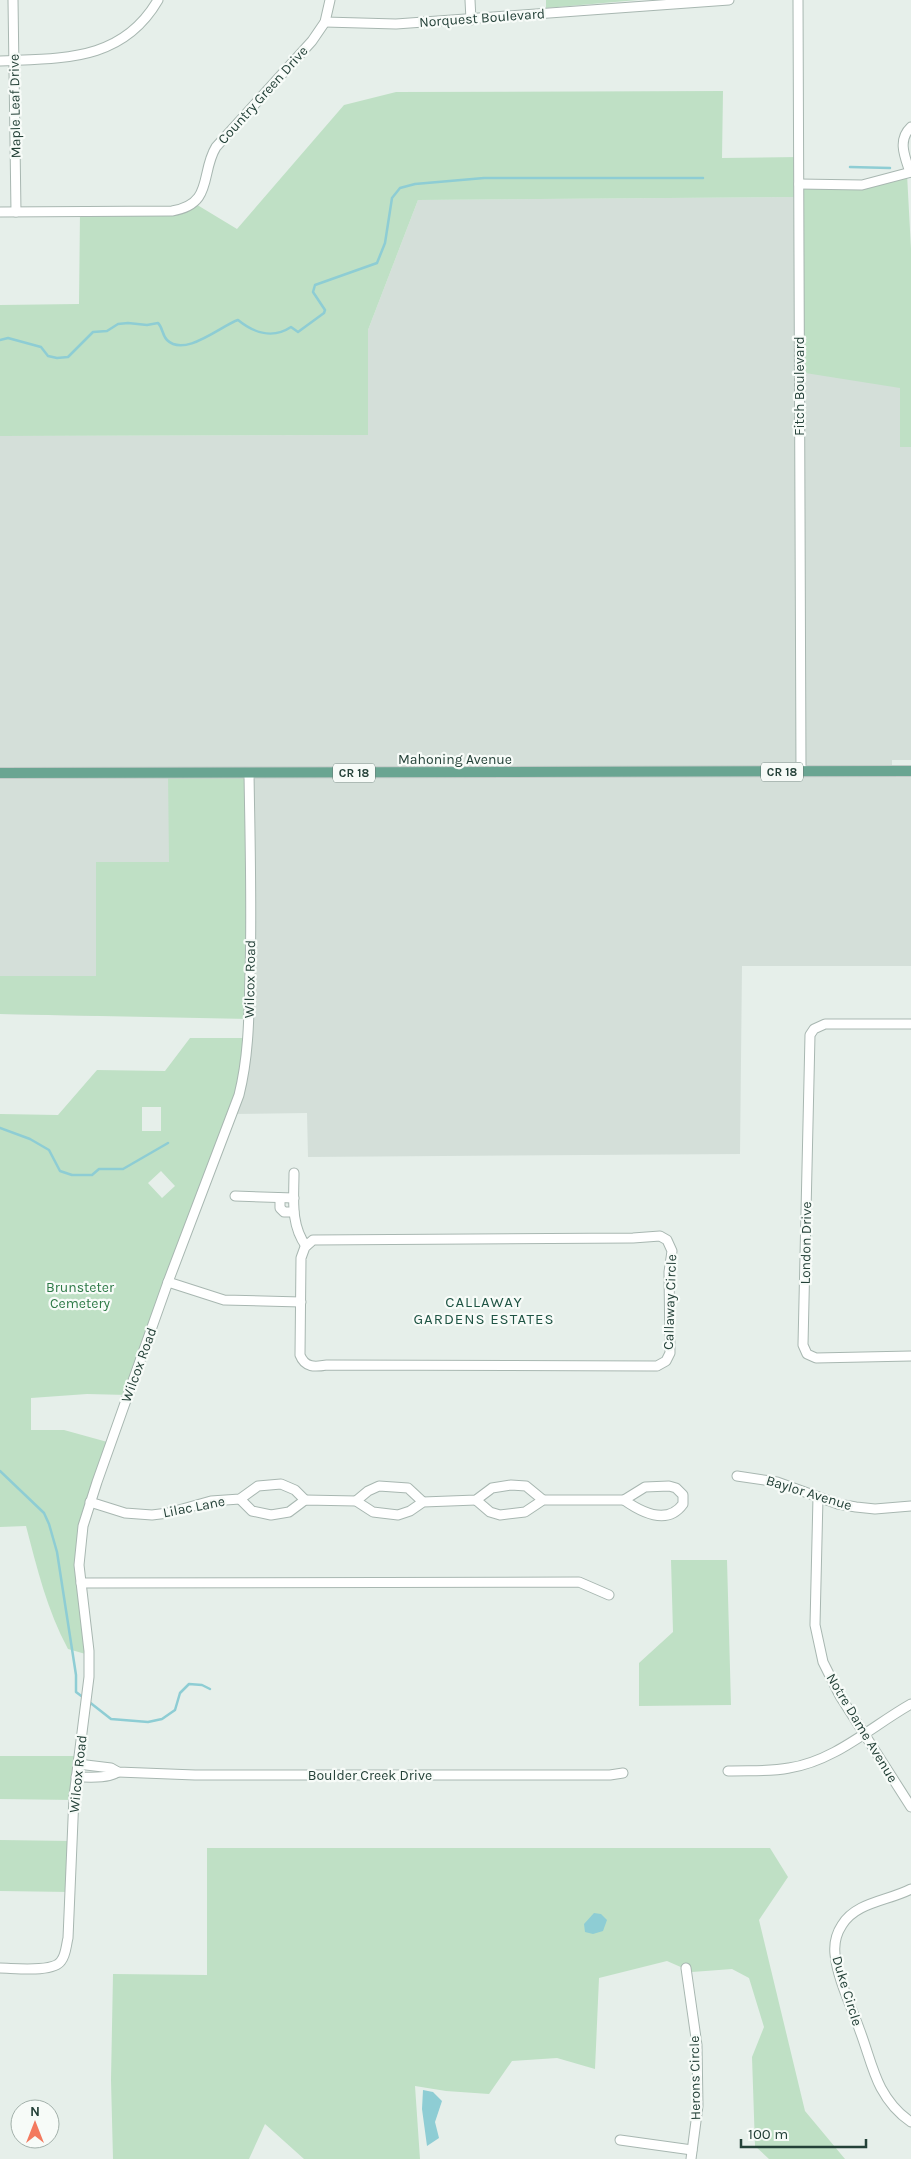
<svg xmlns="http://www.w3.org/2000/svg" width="911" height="2159" viewBox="0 0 911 2159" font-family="Karla,sans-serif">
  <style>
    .built { fill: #d4dfd9 }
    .green { fill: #bfe0c5; fill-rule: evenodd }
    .water { fill: #8ecdd4 }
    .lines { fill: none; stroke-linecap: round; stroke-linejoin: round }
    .stream { stroke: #8ecdd4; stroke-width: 2.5 }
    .minor-casing { stroke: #a8b7b1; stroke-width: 11 }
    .major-casing { stroke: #c2cac7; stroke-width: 12 }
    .minor { stroke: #fff; stroke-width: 9 }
    .major { stroke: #6aa592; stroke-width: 10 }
    .labels { text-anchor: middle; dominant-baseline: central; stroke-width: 4.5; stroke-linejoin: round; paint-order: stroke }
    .shield { fill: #f7fbf8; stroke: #637972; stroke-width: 1 }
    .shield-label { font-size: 12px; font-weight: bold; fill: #244138 }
    .street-label { font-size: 14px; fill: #244138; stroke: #f7fbf8 }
    .park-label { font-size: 14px; fill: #2d7946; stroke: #f7fbf8 }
    .neighbourhood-label { font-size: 15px; letter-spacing: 1px; fill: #1f5444; stroke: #f7fbf8 }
  </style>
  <rect width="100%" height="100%" fill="#e6efea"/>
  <polygon class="built" points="799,197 900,388 900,447 911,447 911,760 892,760 892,771 911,771 911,966 742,966 740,1154 308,1157 307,1113 232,1114 249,1019 170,862 96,1016 0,1014 0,436 367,435 368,330 418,200"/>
  <g class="green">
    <polygon points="546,0 638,0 546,8"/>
    <polygon points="723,91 722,158 799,157 799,184 862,185 907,174 911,249 911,447 900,447 900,388 799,372 799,197 418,200 368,330 368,435 0,436 0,305 79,304 80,212 172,211 194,203 237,229 344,105 396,92"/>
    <polygon points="168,773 249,773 249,1019 0,1014 0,976 96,976 96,862 169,862"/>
    <path d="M190,1038H248L243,1078L128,1395L87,1394L31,1398V1430H64L111,1443L80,1548L89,1655L68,1649C47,1610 37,1568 26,1526L0,1527V1114L58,1115L97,1070L165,1071ZM142,1107H161V1131H142ZM161,1171L175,1186L162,1198L148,1183Z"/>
    <polygon points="671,1560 727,1560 731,1705 639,1706 639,1663 673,1632"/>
    <polygon points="0,1756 78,1756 74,1800 0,1799"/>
    <polygon points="0,1840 72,1841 70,1892 0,1891"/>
    <polygon points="207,1848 770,1848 788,1877 759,1920 805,2111 845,2159 769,2159 755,2146 752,2057 764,2027 749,1978 732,1969 692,1972 667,1961 599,1978 595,2069 557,2058 512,2061 489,2094 446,2091 415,2086 420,2159 304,2159 265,2124 249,2159 113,2159 111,2080 113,1974 207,1975"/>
  </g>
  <g class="water">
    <polygon points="594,1913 601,1914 607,1920 603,1931 593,1934 585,1932 584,1924"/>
    <polygon points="423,2090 433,2092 442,2101 435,2122 439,2138 427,2146 422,2109"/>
  </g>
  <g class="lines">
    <g class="stream">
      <polyline points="850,167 890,168"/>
      <path d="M0,340L8,338L41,347L48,356L57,358L68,357L93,332L107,331L118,324L128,323L147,325L158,323C163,328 162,335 167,340C185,358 222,325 238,320C254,333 273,339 291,327L298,332L324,313L325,310L313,292L315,285L377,263L385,243L392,198L400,188L415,184L484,178H703"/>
      <polyline points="0,1128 30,1139 49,1150 60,1171 72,1175 92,1175 99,1169 123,1169 168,1143"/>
      <polyline points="0,1471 44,1513 49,1524 57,1552 76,1675 76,1692 84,1698"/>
      <polyline points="88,1701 111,1719 148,1722 162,1719 175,1710 180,1693 189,1684 202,1685 210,1689"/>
    </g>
    <defs>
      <g id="minor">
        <polyline points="13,0 16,212"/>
        <polyline points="470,0 471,20"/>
        <polyline points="798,0 801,771"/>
        <polyline points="325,22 396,24 729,0"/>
        <path d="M0,61C62,58 122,62 158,0"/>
        <path d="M910,172C905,157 897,140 911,127"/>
        <polyline points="799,184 862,185 911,172"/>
        <path d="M0,212L172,211C214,204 200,173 216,147L312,41L325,22L330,0"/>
        <polyline points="911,1024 825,1024 814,1029 810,1035 803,1345 807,1354 816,1358 911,1356"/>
        <path d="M294,1173C294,1198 290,1224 306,1246"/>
        <polyline points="235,1196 294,1198"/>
        <polyline points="280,1198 280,1208 284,1212 294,1212"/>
        <path d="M660,1236L667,1240L672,1251L669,1272L670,1353L666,1361L657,1366L327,1365C315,1367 305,1368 300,1355L301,1258L305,1247L313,1240L633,1238Z"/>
        <polyline points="168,1282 224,1300 301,1302"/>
        <polyline points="737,1476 777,1482 838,1504 856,1507 875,1509 911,1506"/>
        <path d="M669,1486L676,1488L683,1495V1504C667,1526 641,1512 624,1500L645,1487Z"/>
        <polyline points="818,1497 815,1625 823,1662 840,1696 911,1807"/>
        <polyline points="240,1499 252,1511 271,1515 289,1512 305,1500 356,1501 373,1512 398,1515 410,1511 423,1502 476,1500 492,1488 511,1485 526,1486 543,1500"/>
        <polyline points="476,1500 490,1512 500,1515 525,1512 543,1500 624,1500"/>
        <polyline points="356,1501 368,1491 379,1486 408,1488 423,1502"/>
        <polyline points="90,1502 125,1513 152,1515 168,1513 211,1501 240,1499 258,1486 281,1484 295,1490 305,1500"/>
        <polyline points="81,1583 579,1582 609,1595"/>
        <polyline points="78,1764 111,1768 118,1772 195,1775 610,1775 623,1773"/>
        <path d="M728,1771C748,1770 769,1772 789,1768C835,1761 872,1726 911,1704"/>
        <path d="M76,1777C89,1777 107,1779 118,1772"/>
        <path d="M911,1889C888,1901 856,1902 842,1925C836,1934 834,1944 835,1954C837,1978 852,2008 860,2031C867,2049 872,2071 881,2088C888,2101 899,2114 911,2122"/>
        <path d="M0,1968C14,1968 53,1973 61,1961C66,1955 66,1946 68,1938L74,1796L89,1677V1651L79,1565L83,1526L97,1482L168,1282L239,1095C249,1055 249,1015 250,974C252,907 250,840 249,773"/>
        <polyline points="686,1968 697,2045 698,2106 691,2159"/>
        <polyline points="620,2140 692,2150"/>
      </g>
      <polyline id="major" points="0,773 911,771"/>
    </defs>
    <use href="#minor" class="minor-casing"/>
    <use href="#major" class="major-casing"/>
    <use href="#minor" class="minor"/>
    <use href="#major" class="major"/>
  </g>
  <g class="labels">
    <g class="shield">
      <rect x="761" y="762.5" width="42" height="19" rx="4"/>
      <rect x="333" y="763.5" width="42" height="19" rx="4"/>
    </g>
    <g class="shield-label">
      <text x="782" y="772">CR 18</text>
      <text x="354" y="773">CR 18</text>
    </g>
    <g class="street-label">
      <text transform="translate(482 18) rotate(-4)">Norquest Boulevard</text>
      <text transform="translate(263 95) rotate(-48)">Country Green Drive</text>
      <text transform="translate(15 106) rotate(-91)">Maple Leaf Drive</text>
      <text transform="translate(799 386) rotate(-90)">Fitch Boulevard</text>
      <text x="455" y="759">Mahoning Avenue</text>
      <text transform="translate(250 979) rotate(-89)">Wilcox Road</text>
      <text transform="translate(806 1243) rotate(-89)">London Drive</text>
      <text transform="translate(670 1302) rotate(-88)">Callaway Circle</text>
      <text transform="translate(139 1365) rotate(-70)">Wilcox Road</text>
      <text transform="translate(809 1493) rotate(17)">Baylor Avenue</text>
      <text transform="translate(194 1507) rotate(-11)">Lilac Lane</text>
      <text transform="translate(862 1728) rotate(59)">Notre Dame Avenue</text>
      <text transform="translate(78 1774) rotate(-84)">Wilcox Road</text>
      <text x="370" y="1775">Boulder Creek Drive</text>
      <text transform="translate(847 1991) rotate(73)">Duke Circle</text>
      <text transform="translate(695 2078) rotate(-91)">Herons Circle</text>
    </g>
    <g class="park-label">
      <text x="80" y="1287">Brunsteter<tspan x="80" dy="16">Cemetery</tspan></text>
    </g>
    <g class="neighbourhood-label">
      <text x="484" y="1302">CALLAWAY<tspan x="484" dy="17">GARDENS ESTATES</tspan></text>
    </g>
  </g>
  <g transform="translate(35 2124)"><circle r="24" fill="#f7fbf8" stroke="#a3b1ab"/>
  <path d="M0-4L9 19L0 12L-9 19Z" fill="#f37a5f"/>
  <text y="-8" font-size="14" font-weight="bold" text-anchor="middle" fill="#244138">N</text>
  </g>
  <path d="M741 2139v8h125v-8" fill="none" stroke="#244138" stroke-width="2.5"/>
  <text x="748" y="2139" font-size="15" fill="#244138" stroke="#f7fbf8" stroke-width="4" paint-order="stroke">100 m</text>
</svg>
